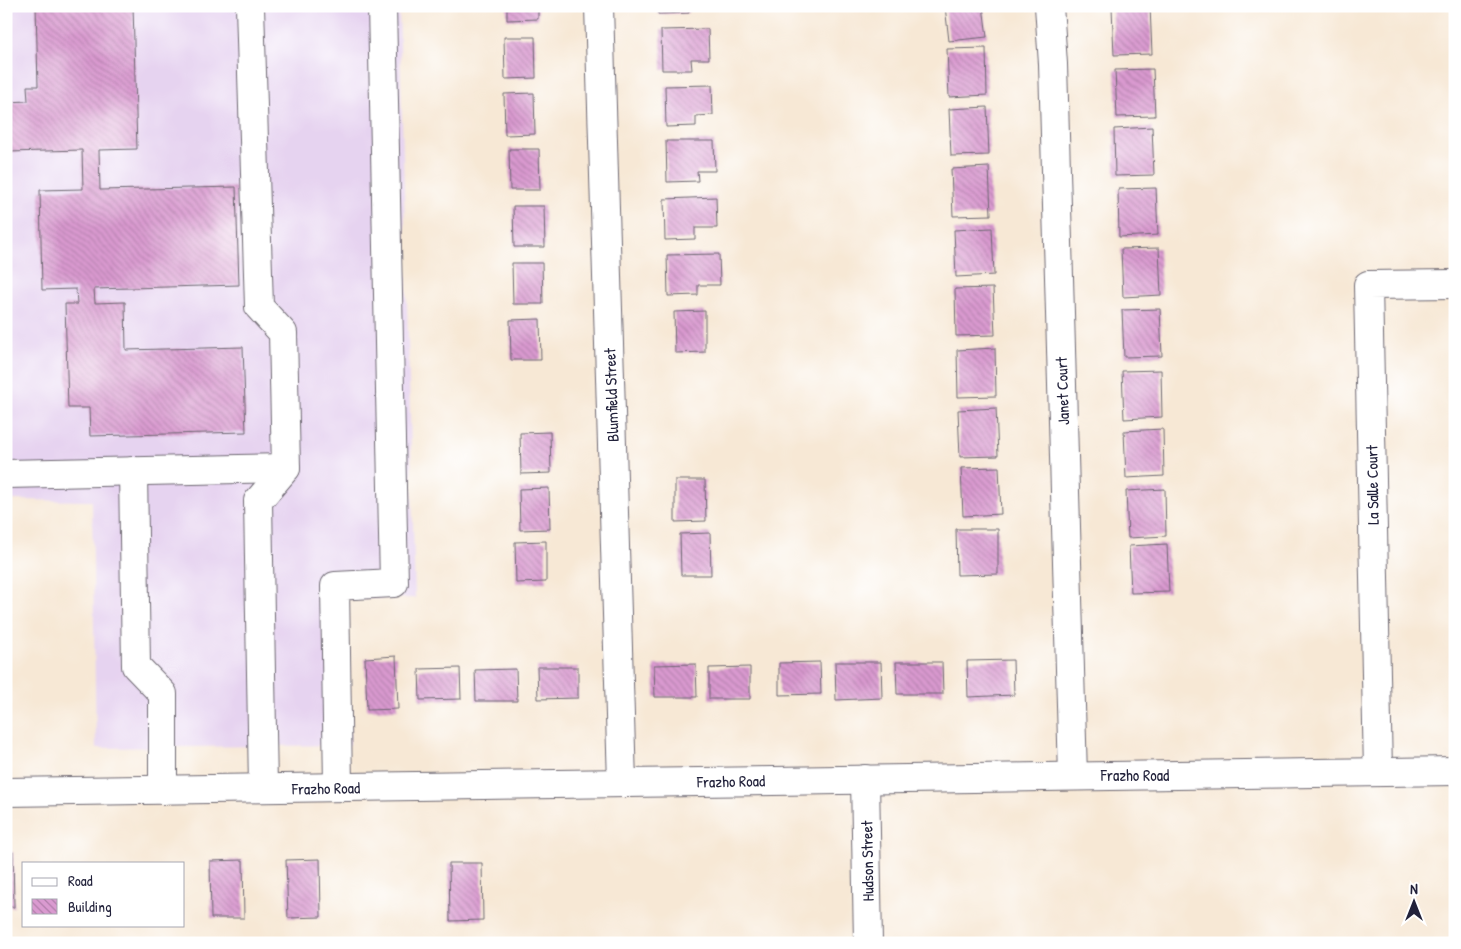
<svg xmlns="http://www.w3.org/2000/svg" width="1461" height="949" viewBox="0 0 1461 949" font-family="'Patrick Hand',sans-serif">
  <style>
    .built { fill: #e6d3f0 }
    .building { fill: url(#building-back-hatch) }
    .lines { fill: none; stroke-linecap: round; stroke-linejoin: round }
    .minor-casing { stroke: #6d6771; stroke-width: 30 }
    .minor { stroke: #fff; stroke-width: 28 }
    .labels { text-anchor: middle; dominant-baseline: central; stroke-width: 4.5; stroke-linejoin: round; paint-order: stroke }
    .street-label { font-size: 16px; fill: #22223b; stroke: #fff }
  </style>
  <defs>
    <pattern id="building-back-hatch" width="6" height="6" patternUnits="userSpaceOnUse" patternTransform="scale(1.25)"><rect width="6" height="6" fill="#da9ad0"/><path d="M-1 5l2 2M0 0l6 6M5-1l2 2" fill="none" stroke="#b07daa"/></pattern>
  </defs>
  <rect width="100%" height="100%" fill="#fff"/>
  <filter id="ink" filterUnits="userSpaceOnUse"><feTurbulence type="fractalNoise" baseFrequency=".02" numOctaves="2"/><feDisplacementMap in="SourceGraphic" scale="10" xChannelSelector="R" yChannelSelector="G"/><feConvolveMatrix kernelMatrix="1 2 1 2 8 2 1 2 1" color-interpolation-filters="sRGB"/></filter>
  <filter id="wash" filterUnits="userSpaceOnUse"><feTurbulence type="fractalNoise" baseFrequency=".0096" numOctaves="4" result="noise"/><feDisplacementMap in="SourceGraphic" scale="20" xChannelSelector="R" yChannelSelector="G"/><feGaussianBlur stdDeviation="1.12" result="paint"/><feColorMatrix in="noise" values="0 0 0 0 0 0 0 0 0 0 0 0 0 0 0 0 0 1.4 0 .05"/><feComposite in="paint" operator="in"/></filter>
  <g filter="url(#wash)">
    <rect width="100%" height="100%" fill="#f7e8d5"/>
    <polygon class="built" points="6,6 399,6 415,598 346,599 350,745 96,748 92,501 6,500"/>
    <g id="blocks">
      <g class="building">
        <polygon points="36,6 133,6 137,149 99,150 100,190 236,187 239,285 94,289 95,303 125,302 126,350 243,347 246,432 90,436 89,408 68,408 65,304 77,304 76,289 42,290 40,190 83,189 82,150 8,152 7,102 28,101 27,86 38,86"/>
        <polygon points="507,6 538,6 538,19 507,20"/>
        <polygon points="658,6 688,6 689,13 658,14"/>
        <polygon points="945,6 983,6 987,37 949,41"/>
        <polygon points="1150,6 1152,54 1114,55 1112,8"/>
        <polygon points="708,29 709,59 691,59 692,70 662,70 661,30"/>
        <polygon points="504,37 535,37 536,78 505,79"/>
        <polygon points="986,48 987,95 949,97 947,49"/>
        <polygon points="1153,69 1155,116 1117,117 1115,70"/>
        <polygon points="712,85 713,115 696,116 696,126 666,127 665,86"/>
        <polygon points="534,93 535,134 505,135 504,94"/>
        <polygon points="987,107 989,155 951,156 949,109"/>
        <polygon points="1152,127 1154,175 1115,176 1114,129"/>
        <polygon points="666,141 714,141 715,171 697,171 698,181 667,182"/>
        <polygon points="509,149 539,149 540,190 510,190"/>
        <polygon points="989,167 991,215 953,216 951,169"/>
        <polygon points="1156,188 1158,235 1119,237 1118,189"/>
        <polygon points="716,197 717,228 695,228 695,239 665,240 664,199"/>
        <polygon points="513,206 544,206 545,247 514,247"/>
        <polygon points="992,228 994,275 956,277 954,230"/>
        <polygon points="1159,248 1161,295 1123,297 1121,249"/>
        <polygon points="719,254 720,285 698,285 698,295 668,296 667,255"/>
        <polygon points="512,263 542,263 543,304 513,304"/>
        <polygon points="993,288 995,335 956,336 955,289"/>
        <polygon points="1160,309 1162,356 1124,357 1122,310"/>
        <polygon points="705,311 705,352 675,353 674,312"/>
        <polygon points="540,319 541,360 511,360 510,320"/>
        <polygon points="995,348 996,396 958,397 957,350"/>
        <polygon points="1161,370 1162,417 1124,419 1122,371"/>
        <polygon points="996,408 998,456 960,457 958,410"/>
        <polygon points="1163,429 1164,476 1126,478 1124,431"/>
        <polygon points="550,432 551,473 521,474 520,433"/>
        <polygon points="999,467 1001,514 963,516 961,468"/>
        <polygon points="675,480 705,480 706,521 675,522"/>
        <polygon points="549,488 550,529 520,530 519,489"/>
        <polygon points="1165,489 1166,536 1128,538 1126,491"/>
        <polygon points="956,529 998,529 998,574 957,575"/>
        <polygon points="710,533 711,575 681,575 680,534"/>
        <polygon points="546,541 546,582 516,583 515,542"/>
        <polygon points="1167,544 1169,592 1131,593 1129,546"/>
        <polygon points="396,656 398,709 367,710 365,658"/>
        <polygon points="1013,660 1014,695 968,697 967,661"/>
        <polygon points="820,662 821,694 779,695 779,663"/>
        <polygon points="835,662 881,662 882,698 836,700"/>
        <polygon points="896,662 942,662 943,694 897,694"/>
        <polygon points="696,664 697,697 655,697 654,665"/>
        <polygon points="537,667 578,667 578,698 538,699"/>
        <polygon points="750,667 750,699 709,699 709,668"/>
        <polygon points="460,668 461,699 420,700 419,669"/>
        <polygon points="516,669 517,701 476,701 475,670"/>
        <polygon points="6,852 13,852 14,907 6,907"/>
        <polygon points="320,859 321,917 288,918 286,860"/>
        <polygon points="243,860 244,918 211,918 210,861"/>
        <polygon points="449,863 482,863 483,920 450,921"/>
      </g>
    </g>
  </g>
  <g filter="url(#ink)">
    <use href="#blocks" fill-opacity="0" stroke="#6d6771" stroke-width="1"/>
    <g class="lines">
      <defs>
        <g id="minor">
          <polyline points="250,6 259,307 283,333 286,468 258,501 263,788"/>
          <polyline points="599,6 622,783"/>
          <polyline points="1049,6 1053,64 1073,776"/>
          <polyline points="133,471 136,666 163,694 163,790"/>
          <polyline points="6,474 286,468"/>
          <polyline points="1378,772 1368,285 1455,284"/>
          <polyline points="865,779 868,943"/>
          <polyline points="338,787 335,586 394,583 382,6"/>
          <polyline points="6,792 1455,771"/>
        </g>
      </defs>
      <use href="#minor" class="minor-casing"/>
      <use href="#minor" class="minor"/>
    </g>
  </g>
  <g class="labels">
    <g class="street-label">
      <text transform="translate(1062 391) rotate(-92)">Janet Court</text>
      <text transform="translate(611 395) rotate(-92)">Blumfield Street</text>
      <text transform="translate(1372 485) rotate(-91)">La Salle Court</text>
      <text x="1135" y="775">Frazho Road</text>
      <text transform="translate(731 781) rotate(-1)">Frazho Road</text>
      <text transform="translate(326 788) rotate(-1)">Frazho Road</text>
      <text transform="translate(867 861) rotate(-91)">Hudson Street</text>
    </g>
  </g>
  <rect width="1461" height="949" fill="none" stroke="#fff" stroke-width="25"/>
  <rect x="22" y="862" width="162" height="65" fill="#ffffff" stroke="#a7a7b1"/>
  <rect x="32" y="878" width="25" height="8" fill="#ffffff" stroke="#a7a7b1"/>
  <text x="68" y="886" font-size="15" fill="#22223b">Road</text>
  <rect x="32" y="899" width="25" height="15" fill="url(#building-back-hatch)" stroke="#a7a7b1"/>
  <text x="68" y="912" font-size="15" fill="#22223b">Building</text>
  <g transform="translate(1414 902)" stroke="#ffffff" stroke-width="4" paint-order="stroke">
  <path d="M0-4L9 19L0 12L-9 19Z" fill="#22223b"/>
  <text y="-8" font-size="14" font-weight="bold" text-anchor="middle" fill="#22223b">N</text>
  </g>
</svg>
